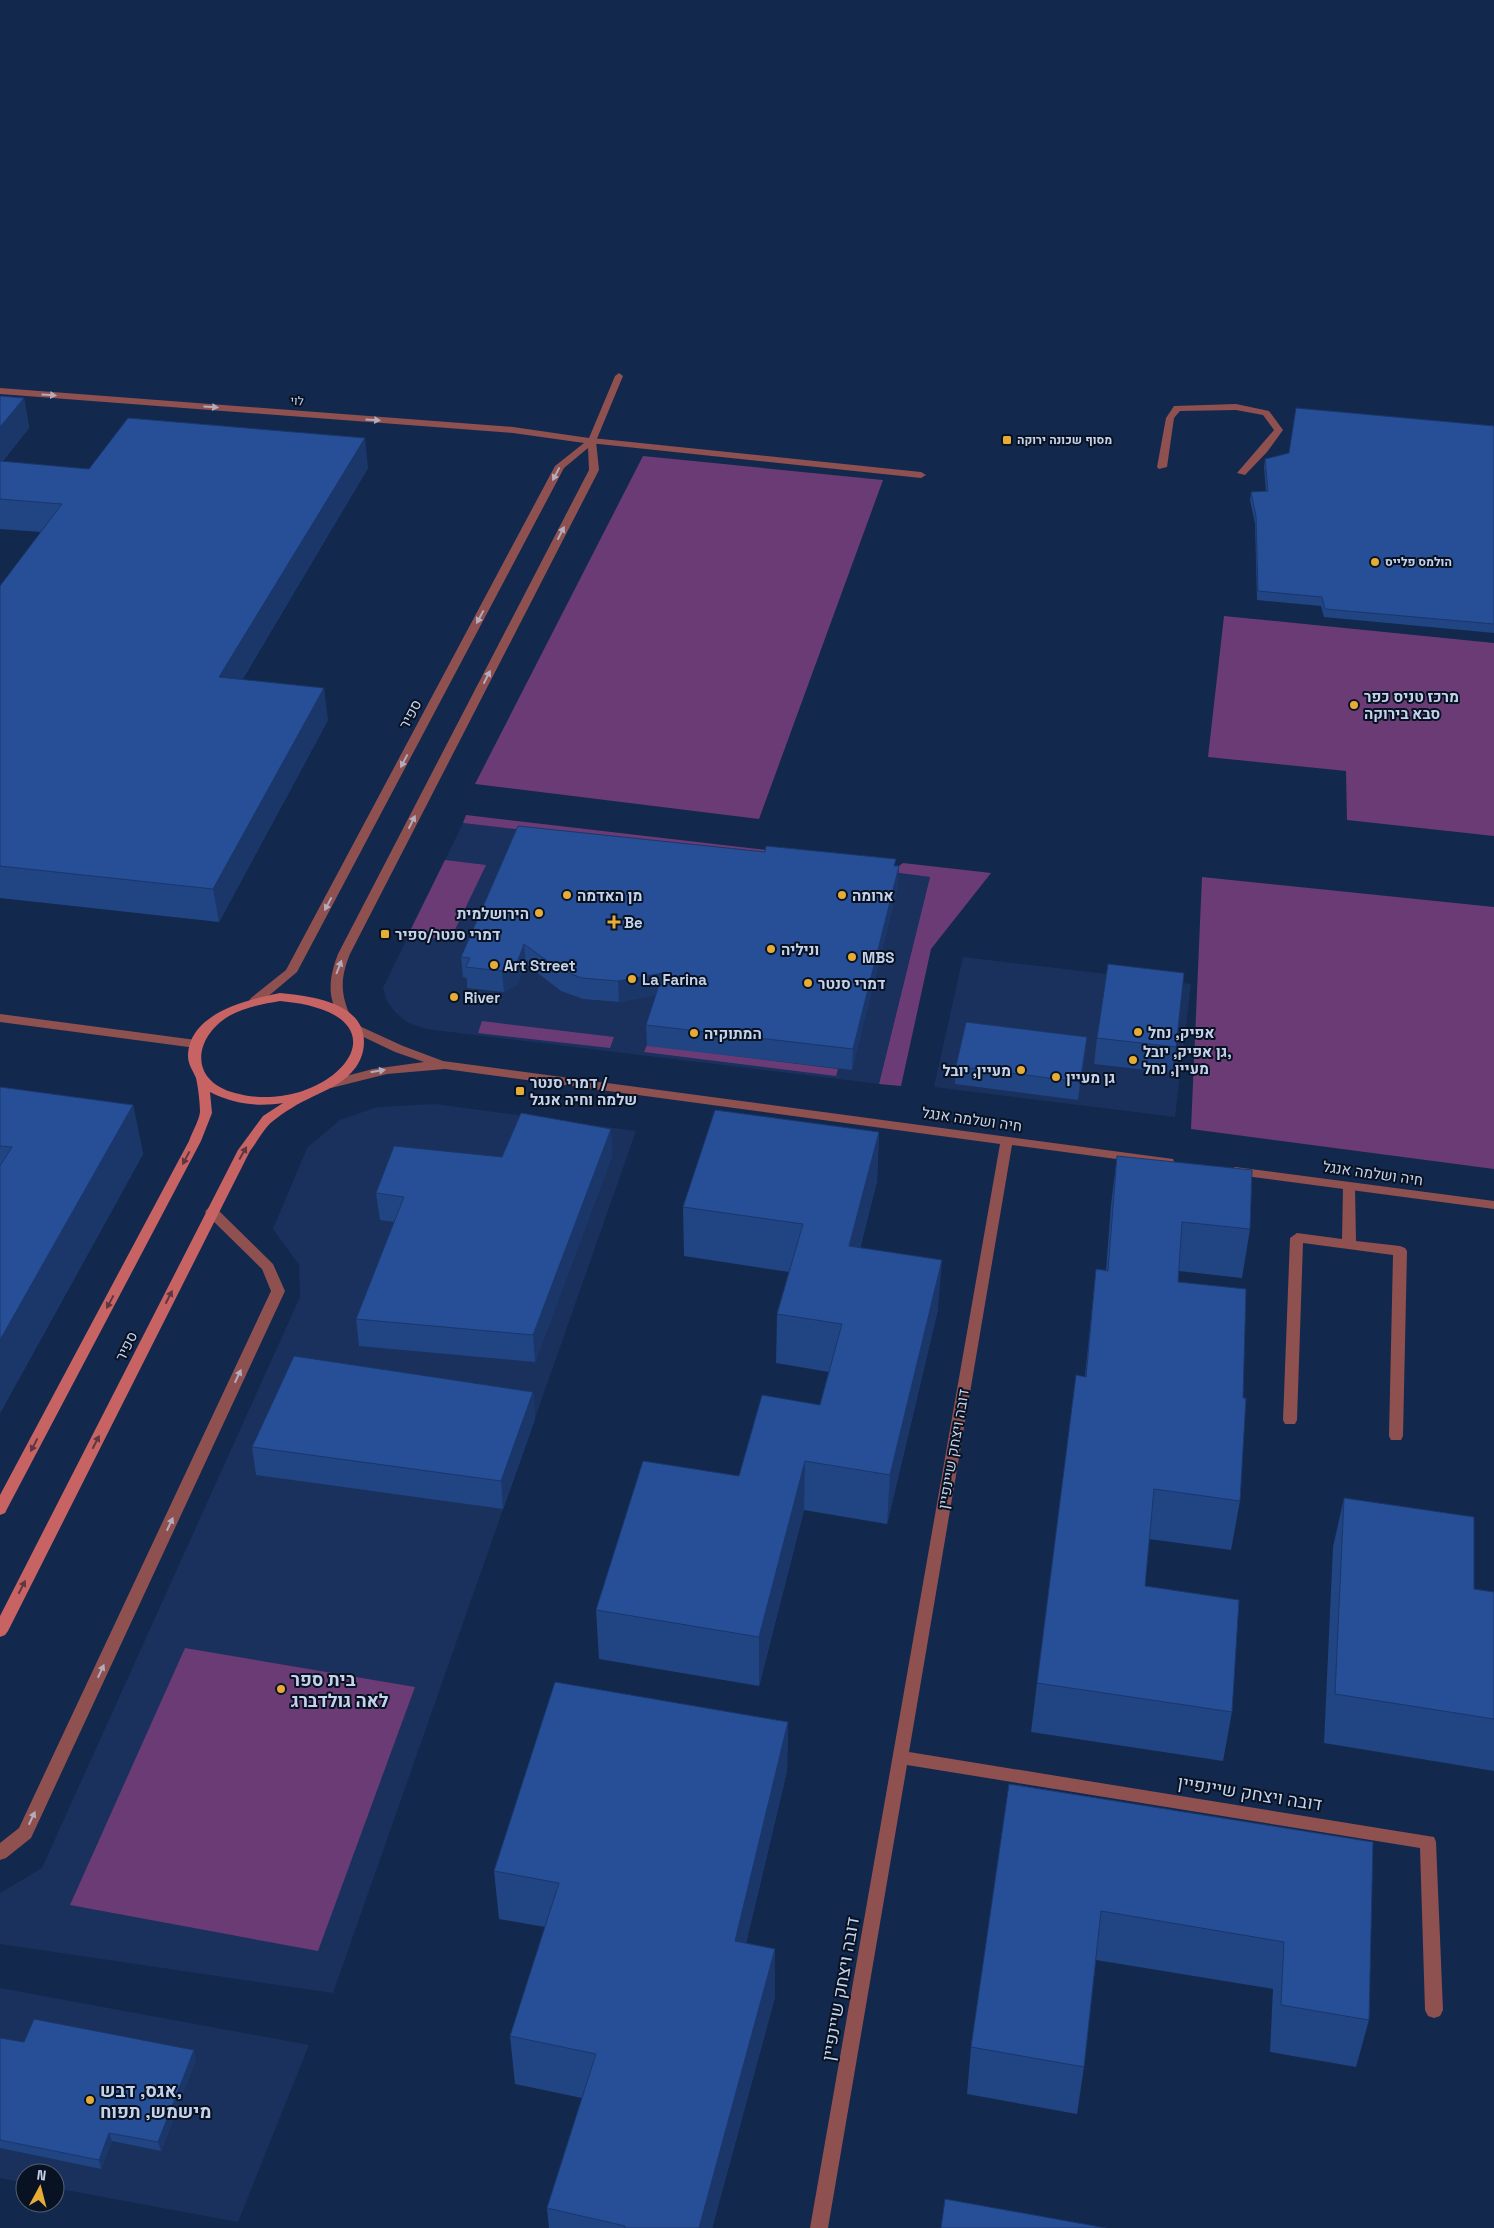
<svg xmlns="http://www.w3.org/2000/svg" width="1494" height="2228" viewBox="0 0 1494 2228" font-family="'Space Grotesk',Heebo,sans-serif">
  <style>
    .built { fill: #19315c }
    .green { fill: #6b3b75 }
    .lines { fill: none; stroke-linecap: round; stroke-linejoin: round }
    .lane { fill: #8f5050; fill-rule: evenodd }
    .street { fill: #8f5050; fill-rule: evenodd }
    .secondary { fill: #c86364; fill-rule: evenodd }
    .wall { fill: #214483 }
    .shaded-wall { fill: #1b376a }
    .building { fill: #264f98; stroke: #1b376a }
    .oneway { fill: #b4acbc }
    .oneway2 { fill: #5e3640 }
    .poi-dot { fill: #e6ac36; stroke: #081222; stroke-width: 2 }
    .labels { text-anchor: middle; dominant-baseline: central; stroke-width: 4; stroke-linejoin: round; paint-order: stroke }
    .far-street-label { font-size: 12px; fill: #c4d3eb; stroke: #081222 }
    .far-poi-label { font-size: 12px; font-weight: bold; fill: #c4d3eb; stroke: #081222; text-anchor: start }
    .poi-label { font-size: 15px; font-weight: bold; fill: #c4d3eb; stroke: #081222; text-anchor: start }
    .street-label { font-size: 15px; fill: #c4d3eb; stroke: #081222 }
    .near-poi-label { font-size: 18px; font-weight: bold; fill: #c4d3eb; stroke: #081222; text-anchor: start }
    .near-street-label { font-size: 18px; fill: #c4d3eb; stroke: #081222 }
  </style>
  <rect width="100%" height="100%" fill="#13284d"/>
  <g class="built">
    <polygon points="463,823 930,877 879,1084 426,1029 408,1023 395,1012 387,1001 383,988"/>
    <polygon points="963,957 1191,984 1175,1117 934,1087"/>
    <polygon points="435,1104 636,1131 333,1993 0,1944 0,1893 42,1868 300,1297 299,1265 273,1229 307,1148 340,1120 377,1107"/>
    <polygon points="0,1988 309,2045 238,2222 55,2188 55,2173 25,2173 25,2183 0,2178"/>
  </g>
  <g class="green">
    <polygon points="643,456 883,480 759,819 475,784"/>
    <polygon points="1224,616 1494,643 1494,836 1347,820 1346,771 1208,757"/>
    <polygon points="466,815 808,855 806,863 463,823"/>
    <polygon points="445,860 486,865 450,940 408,935"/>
    <polygon points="903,863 991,873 931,949 901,1086 879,1084 930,877 891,872"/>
    <polygon points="1202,877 1494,907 1494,1169 1191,1129"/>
    <polygon points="482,1021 614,1037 610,1048 478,1033"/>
    <polygon points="647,1045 838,1069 836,1076 644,1052"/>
    <polygon points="185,1648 415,1687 318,1951 70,1905"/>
  </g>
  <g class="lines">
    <g class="lane">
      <polygon points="1236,404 1269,411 1283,430 1267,452 1245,475 1237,473 1274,430 1263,415 1236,410 1180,411 1174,418 1167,467 1159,469 1157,467 1166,418 1174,406"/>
      <polygon points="592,438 921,472 926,475 921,478 589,443 588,441"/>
      <polygon points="1349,1182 1355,1186 1356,1241 1400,1246 1405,1248 1407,1251 1403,1436 1401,1440 1391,1440 1389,1436 1393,1255 1303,1243 1297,1420 1295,1424 1285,1424 1283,1420 1290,1238 1297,1233 1342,1239 1343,1186"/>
      <polygon points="212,1208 217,1209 273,1264 285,1291 31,1838 6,1858 0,1860 0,1843 19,1828 271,1291 262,1269 207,1215 205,1212 207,1209"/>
    </g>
    <g class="street">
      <path d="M619,373L623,376L596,441L599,470L350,954C341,976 340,991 349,1013L343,1017L339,1016C326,995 330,975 338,954L589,470L588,448L564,468L297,972L259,1004H251L249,1001L251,998L286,970L555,466L584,443L513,433L0,394V388L513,427L589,438L615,376Z"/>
      <polygon points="0,1014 196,1040 202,1044 196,1048 0,1022"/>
      <polygon points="355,1024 403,1046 443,1061 1173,1159 1174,1162 1173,1165 1168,1166 1012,1145 909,1752 1434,1837 1436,1842 1443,2010 1440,2016 1434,2018 1428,2016 1425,2010 1420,1848 907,1765 828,2228 810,2228 1000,1144 445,1069 387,1074 331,1088 327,1087 325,1084 327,1081 373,1069 424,1062 395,1052 351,1031 349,1028 351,1025"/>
      <polygon points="1235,1167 1494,1201 1494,1209 1230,1174 1229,1171"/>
    </g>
    <path class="secondary" d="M280,993C310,996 364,1002 364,1042C364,1054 359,1065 351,1073C340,1085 326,1090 312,1097C299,1103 284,1112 273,1121C264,1128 257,1142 250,1151L8,1631L5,1635L0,1637V1616L238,1150L263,1116L283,1103C258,1107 233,1104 210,1092L212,1113L201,1141L7,1509L5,1513L0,1515V1495L189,1141C192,1132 199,1121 200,1112C200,1103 198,1086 196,1078C193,1070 188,1065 188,1056C189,1013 247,1000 280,993ZM280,1001C423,1014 328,1119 235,1093C189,1081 193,1038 229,1016C245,1007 263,1004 280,1001Z"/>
  </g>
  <g class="wall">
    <polygon points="0,396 24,398 29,428 2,462 89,469 368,468 242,680 328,720 219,922 0,898 0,586 41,532 0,529"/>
    <polygon points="1494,426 1494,633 1324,617 1321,606 1257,600 1255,524 1250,500 1251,492 1266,491 1264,467 1265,459"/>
    <polygon points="896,866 898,886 852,1070 647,1046 646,1025 656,995 619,1002 583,999 561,991 526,964 517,985 504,992 467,988 467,978 463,977 461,957"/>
    <polygon points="1087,1037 1085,1055 1078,1100 955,1084 956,1066"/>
    <polygon points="1097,1038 1176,1047 1172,1073 1094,1064"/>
    <polygon points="0,1087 133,1105 143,1154 0,1413"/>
    <polygon points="611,1129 612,1156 535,1362 359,1346 356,1319 394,1222 380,1220 376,1193 502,1157"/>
    <polygon points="879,1132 877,1181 860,1248 938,1309 887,1524 804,1510 759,1686 599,1659 596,1610 739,1476 820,1405 829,1372 776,1363 777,1314 789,1272 684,1256 683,1207"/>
    <polygon points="1117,1156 1250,1229 1242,1278 1179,1271 1178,1282 1240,1501 1231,1550 1149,1539 1145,1586 1232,1712 1223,1761 1031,1732 1037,1683 1085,1376 1096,1269 1106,1270 1111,1205"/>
    <polygon points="533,1392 535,1419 503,1509 256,1475 252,1447"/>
    <polygon points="1344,1498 1474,1589 1494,1592 1494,1771 1324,1743 1333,1547"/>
    <polygon points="788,1722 787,1771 746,1943 775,1949 775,1997 712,2228 549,2228 547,2208 582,2098 515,2084 510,2036 545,1927 499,1919 494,1871"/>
    <polygon points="1009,1784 1373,1842 1369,2020 1356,2067 1270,2052 1273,1989 1096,1960 1084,2067 1077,2114 967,2094 971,2047"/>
    <polygon points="0,2038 24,2042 196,2059 161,2151 112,2141 101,2169 0,2148"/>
  </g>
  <g class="shaded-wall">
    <polygon points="24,398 29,428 0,464 0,427"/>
    <polygon points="365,438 368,468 224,709 219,677"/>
    <polygon points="324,688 328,720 219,922 213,889"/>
    <polygon points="899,866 898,886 852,1070 853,1049"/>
    <polygon points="524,944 526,964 517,985 504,992 502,971"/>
    <polygon points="663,973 664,994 619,1002 618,981"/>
    <polygon points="1087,1037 1085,1055 1078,1100 1080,1082"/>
    <polygon points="133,1105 143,1154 0,1413 0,1340"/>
    <polygon points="611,1129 612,1156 535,1362 533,1335"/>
    <polygon points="879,1132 877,1181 847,1295 849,1246"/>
    <polygon points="942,1260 938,1309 887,1524 890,1475"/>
    <polygon points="533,1392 535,1419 503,1509 501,1481"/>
    <polygon points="805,1461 804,1510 759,1686 759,1637"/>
    <polygon points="788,1722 787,1771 735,1989 735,1941"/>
    <polygon points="775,1949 775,1997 712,2228 699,2228"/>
    <polygon points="194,2050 196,2059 161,2151 158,2142"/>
    <polygon points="109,2133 112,2141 101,2169 99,2160"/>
  </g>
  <g class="building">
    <polygon points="0,396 24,398 0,427"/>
    <polygon points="1296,408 1494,426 1494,624 1325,609 1322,597 1258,591 1256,516 1251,492 1268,491 1265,459 1289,453"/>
    <polygon points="128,418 365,438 219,677 324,688 213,889 0,866 0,586 62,504 0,499 0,461 89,469"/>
    <polygon points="518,826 765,852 766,846 896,859 894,866 899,866 853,1049 646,1025 663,973 618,981 582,978 560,970 524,944 516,965 502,971 466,967 470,958 461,957"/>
    <polygon points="1108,964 1184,973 1176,1047 1097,1038"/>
    <polygon points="966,1022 1087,1037 1080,1082 956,1066"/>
    <polygon points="0,1087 133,1105 0,1340 0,1166 12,1147 0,1146"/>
    <polygon points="715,1110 879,1132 849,1246 942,1260 890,1475 805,1461 759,1637 596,1610 643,1461 739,1476 762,1395 820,1405 842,1324 777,1314 803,1224 683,1207"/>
    <polygon points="521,1113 611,1129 533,1335 356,1319 404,1197 376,1193 394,1146 502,1157"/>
    <polygon points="1117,1156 1252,1170 1250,1229 1182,1222 1178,1282 1246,1289 1243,1398 1246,1398 1240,1501 1154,1489 1145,1586 1239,1600 1232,1712 1037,1683 1076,1375 1086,1377 1096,1269 1108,1271"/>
    <polygon points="294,1356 533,1392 501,1481 252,1447"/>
    <polygon points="1344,1498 1474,1517 1474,1589 1494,1592 1494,1719 1335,1694"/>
    <polygon points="555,1682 788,1722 735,1941 775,1949 699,2228 624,2228 625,2226 547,2208 596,2054 510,2036 559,1883 494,1871"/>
    <polygon points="1009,1784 1373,1842 1369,2020 1281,2005 1284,1942 1101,1911 1084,2067 971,2047"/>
    <polygon points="34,2019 194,2050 158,2142 109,2133 99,2160 0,2140 0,2038 24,2042"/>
    <polygon points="945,2199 1106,2228 941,2228"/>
  </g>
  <defs><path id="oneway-solid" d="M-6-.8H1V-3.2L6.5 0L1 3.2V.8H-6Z" transform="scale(1.25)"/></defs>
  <g class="oneway">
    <use href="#oneway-solid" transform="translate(49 395) rotate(4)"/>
    <use href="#oneway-solid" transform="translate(211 407) rotate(4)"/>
    <use href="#oneway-solid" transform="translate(373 420) rotate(4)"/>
    <use href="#oneway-solid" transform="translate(556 474) rotate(118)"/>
    <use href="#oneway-solid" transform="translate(561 533) rotate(-63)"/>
    <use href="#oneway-solid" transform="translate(480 617) rotate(118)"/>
    <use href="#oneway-solid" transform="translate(487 677) rotate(-63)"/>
    <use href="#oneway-solid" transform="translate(404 761) rotate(118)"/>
    <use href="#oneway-solid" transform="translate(412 822) rotate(-63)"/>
    <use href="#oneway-solid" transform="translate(328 904) rotate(118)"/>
    <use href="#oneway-solid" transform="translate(339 967) rotate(-69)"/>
    <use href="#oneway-solid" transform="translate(378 1071) rotate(-9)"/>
    <use href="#oneway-solid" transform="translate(238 1376) rotate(-65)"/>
    <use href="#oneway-solid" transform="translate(170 1524) rotate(-65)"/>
    <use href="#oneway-solid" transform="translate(101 1671) rotate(-65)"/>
    <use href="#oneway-solid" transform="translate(32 1818) rotate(-65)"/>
  </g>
  <g class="oneway2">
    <use href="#oneway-solid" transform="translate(243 1153) rotate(-60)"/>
    <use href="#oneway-solid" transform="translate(186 1158) rotate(118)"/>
    <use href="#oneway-solid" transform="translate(169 1297) rotate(-63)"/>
    <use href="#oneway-solid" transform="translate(110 1302) rotate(118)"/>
    <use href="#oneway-solid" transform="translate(96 1442) rotate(-63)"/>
    <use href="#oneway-solid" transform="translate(34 1445) rotate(118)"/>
    <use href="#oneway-solid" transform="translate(22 1587) rotate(-63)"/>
  </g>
  <g class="poi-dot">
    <rect x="1002" y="435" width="10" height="10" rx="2.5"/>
    <circle cx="1375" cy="562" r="5"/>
    <circle cx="1354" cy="705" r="5"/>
    <circle cx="567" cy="895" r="5"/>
    <circle cx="842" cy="895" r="5"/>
    <circle cx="539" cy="913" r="5"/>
    <path d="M611.5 914.5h5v5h5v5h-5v5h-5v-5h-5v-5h5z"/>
    <rect x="380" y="929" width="10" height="10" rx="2.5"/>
    <circle cx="771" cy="949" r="5"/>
    <circle cx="852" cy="957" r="5"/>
    <circle cx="494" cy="965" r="5"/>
    <circle cx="632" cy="979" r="5"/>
    <circle cx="808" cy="983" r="5"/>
    <circle cx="454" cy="997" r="5"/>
    <circle cx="1138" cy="1032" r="5"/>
    <circle cx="694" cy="1033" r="5"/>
    <circle cx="1133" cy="1060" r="5"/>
    <circle cx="1021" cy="1070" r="5"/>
    <circle cx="1056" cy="1077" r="5"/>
    <rect x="515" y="1086" width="10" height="10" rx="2.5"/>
    <circle cx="281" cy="1689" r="5"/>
    <circle cx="90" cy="2100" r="5"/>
  </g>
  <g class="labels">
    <g class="far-street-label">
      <text transform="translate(297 401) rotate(4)">לוי</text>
    </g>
    <g class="far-poi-label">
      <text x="1017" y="440">מסוף שכונה ירוקה</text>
      <text x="1385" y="562">הולמס פלייס</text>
    </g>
    <g class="poi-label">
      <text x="1364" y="696">מרכז טניס כפר<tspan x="1364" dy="17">סבא בירוקה</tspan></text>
      <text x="577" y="895">מן האדמה</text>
      <text x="852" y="895">ארומה</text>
      <text x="529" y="913" text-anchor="end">הירושלמית</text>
      <text x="624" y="922">Be</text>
      <text x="395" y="934">דמרי סנטר/ספיר</text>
      <text x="781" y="949">וניליה</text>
      <text x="862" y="957">MBS</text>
      <text x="504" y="965">Art Street</text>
      <text x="642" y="979">La Farina</text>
      <text x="818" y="983">דמרי סנטר</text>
      <text x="464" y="997">River</text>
      <text x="1148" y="1032">אפיק, נחל</text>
      <text x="704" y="1033">המתוקיה</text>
      <text x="1143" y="1051">גן אפיק, יובל,<tspan x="1143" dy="17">מעיין, נחל</tspan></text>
      <text x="1011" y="1070" text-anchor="end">מעיין, יובל</text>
      <text x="1066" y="1077">גן מעיין</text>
      <text x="530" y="1082">דמרי סנטר /<tspan x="530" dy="17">שלמה וחיה אנגל</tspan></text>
    </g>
    <g class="street-label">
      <text transform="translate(410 714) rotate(-62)">ספיר</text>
      <text transform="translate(972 1119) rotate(8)">חיה ושלמה אנגל</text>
      <text transform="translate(1373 1173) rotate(8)">חיה ושלמה אנגל</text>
      <text transform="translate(126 1346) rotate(-63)">ספיר</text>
      <text transform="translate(953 1449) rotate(-80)">דובה ויצחק שיינפיין</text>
    </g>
    <g class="near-poi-label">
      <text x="291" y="1679">בית ספר<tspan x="291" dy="21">לאה גולדברג</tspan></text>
      <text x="100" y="2090">אגס, דבש,<tspan x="100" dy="21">מישמש, תפוח</tspan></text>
    </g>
    <g class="near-street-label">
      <text transform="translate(1250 1793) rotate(9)">דובה ויצחק שיינפיין</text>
      <text transform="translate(840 1989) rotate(-80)">דובה ויצחק שיינפיין</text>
    </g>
  </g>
  <g transform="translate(40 2188) rotate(7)"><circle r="24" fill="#081222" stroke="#535f72"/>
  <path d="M0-4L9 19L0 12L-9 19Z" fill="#e6ac36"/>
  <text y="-8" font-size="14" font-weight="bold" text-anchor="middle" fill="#c4d3eb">N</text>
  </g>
</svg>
